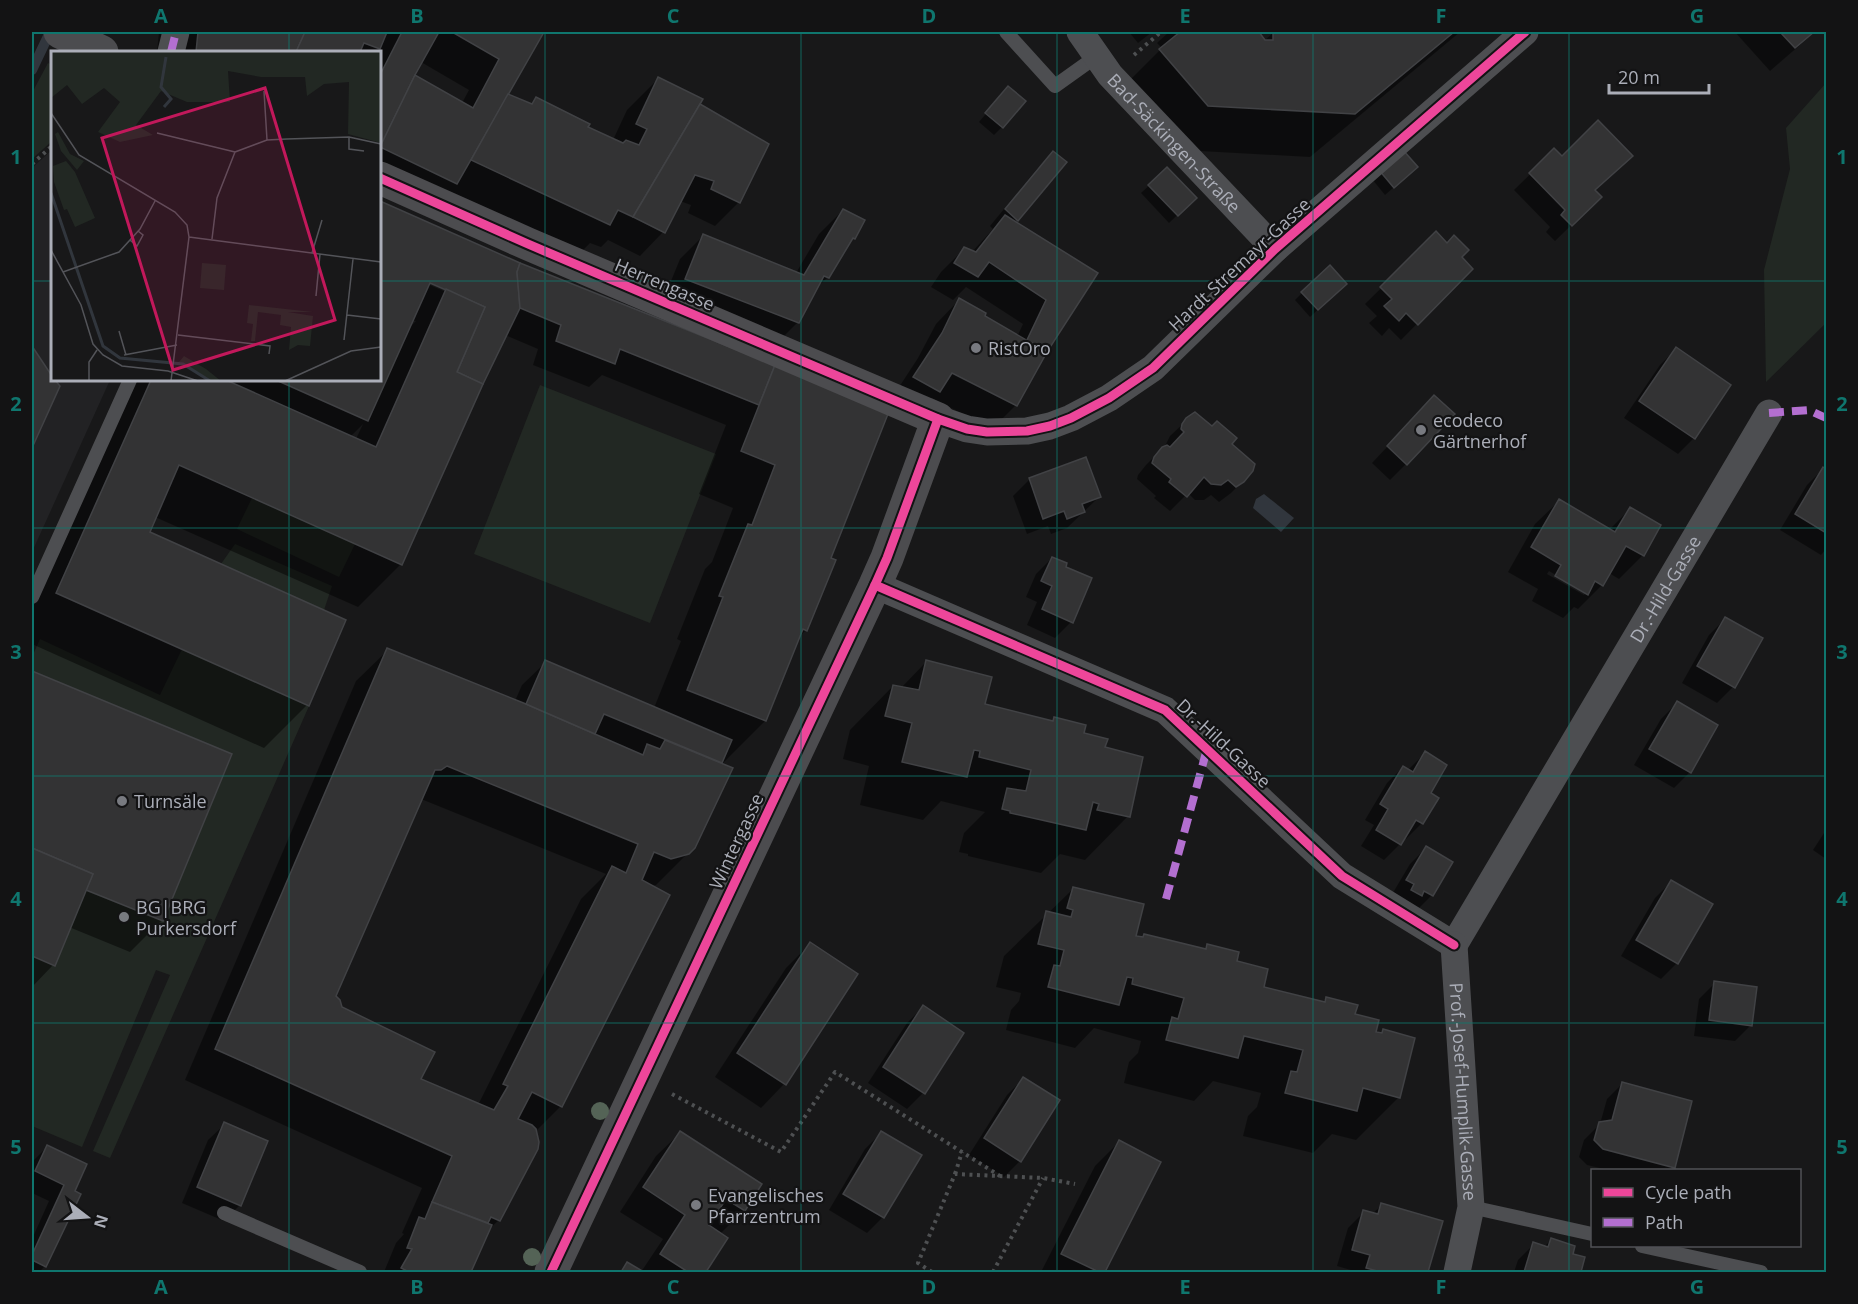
<svg xmlns="http://www.w3.org/2000/svg" width="1858" height="1304" viewBox="0 0 1858 1304" font-family="'Open Sans',sans-serif">
  <style>
    .built { fill: #222224 }
    .green { fill: #222823 }
    .water { fill: #31363d }
    .shadow { fill: #0007; fill-rule: evenodd }
    .lines { fill: none; stroke-linecap: round; stroke-linejoin: round }
    .stream { stroke: #31363d; stroke-width: 10 }
    .building { fill: #333334; stroke: #414245; stroke-width: 1.5; fill-rule: evenodd }
    .path { stroke: #4e5052; stroke-width: 4; stroke-dasharray: 3 4.5; stroke-linecap: butt }
    .lane { stroke: #4d4e51; stroke-width: 14 }
    .street { stroke: #4d4e51; stroke-width: 27 }
    .secondary { stroke: #4c4c4f; stroke-width: 33 }
    .quiet { stroke: #b36fd0; stroke-width: 8; stroke-dasharray: 15 8; stroke-linecap: butt }
    .cycleway-casing { stroke: #131314; stroke-width: 13 }
    .cycleway { stroke: #ed469a; stroke-width: 9 }
    .tree { fill: #546356 }
    .grid { fill: none; stroke: #0f766e; stroke-width: 1.5; stroke-opacity: 0.55 }
    .poi-dot { fill: #787a80; stroke: #131314; stroke-width: 2 }
    .labels { text-anchor: middle; dominant-baseline: central; stroke-width: 4.5; stroke-linejoin: round; paint-order: stroke }
    .street-label { font-size: 18px; fill: #abaeb8; stroke: #131314 }
    .poi-label { font-size: 18px; fill: #abaeb8; stroke: #131314; text-anchor: start }
    .inset-river { fill: none; stroke: #31363d; stroke-width: 3 }
    .inset-road { fill: none; stroke: #535459; stroke-width: 1.5 }
    .view { fill: #c2185b; fill-opacity: 0.15; stroke: #c2185b; stroke-width: 3 }
    .inset-edge { fill: none; stroke: #abaeb8; stroke-width: 3 }
    .neatline { fill: none; stroke: #0f766e; stroke-width: 2 }
    .grid-label { font-size: 20px; text-anchor: middle; font-weight: bold; fill: #0f766e }
  </style>
  <rect width="100%" height="100%" fill="#181819"/>
  <polygon class="built" points="52,150 52,380 110,380 32,552 32,168"/>
  <g class="green">
    <polygon points="48,63 52,65 52,141 32,159 32,93"/>
    <polygon points="1826,83 1826,323 1766,382 1764,270 1790,169 1786,128"/>
    <polygon points="540,385 716,454 650,623 474,554"/>
    <polygon points="252,498 355,544 339,577 237,529"/>
    <polygon points="235,544 332,586 324,610 221,564"/>
    <polygon points="40,639 160,695 182,649 309,706 110,1158 93,1151 170,975 156,970 82,1147 32,1126 32,956 54,966 86,890 163,921 232,755 32,671 32,657"/>
  </g>
  <polygon class="water" points="1264,494 1294,518 1281,532 1253,508 1256,499"/>
  <g class="shadow">
    <path d="M159,32H385L383,37L385,38L388,32H542L506,94L530,105L537,99L586,128L613,140L627,110L658,79L694,110L739,202L715,226L688,213L691,205L680,201L663,232L640,256L608,240L601,247L590,243L578,255L380,193V52H378L379,48L375,52H157ZM421,62L469,90L462,103L413,76Z"/>
    <polygon points="1129,32 1152,32 1138,43"/>
    <polygon points="1169,32 1257,32 1264,41 1274,32 1460,32 1310,157 1164,149 1117,93 1162,48 1157,43"/>
    <polygon points="1735,32 1815,32 1770,71"/>
    <polygon points="1001,96 1002,127 994,135 979,122"/>
    <polygon points="1554,151 1600,197 1555,241 1546,232 1550,227 1514,190"/>
    <polygon points="1403,152 1408,175 1385,195 1372,179"/>
    <polygon points="1053,153 1014,223 1096,274 1046,351 1016,405 992,429 932,398 915,415 890,401 918,358 936,324 959,300 983,317 1017,337 1023,324 966,287 953,300 931,287 941,272 965,248 972,252 993,229 990,226 1037,169"/>
    <polygon points="1167,169 1195,198 1169,223 1141,193"/>
    <path d="M380,203L520,264L885,410L829,559L806,630L797,639L765,721L721,765L694,847L656,885L651,886L561,1106L535,1132L499,1220L487,1231L469,1272H384L396,1243L404,1234L402,1233L422,1188L185,1080L356,681L388,650L515,701L522,685L546,662L654,708L681,641L677,639L705,569L712,562L733,508L699,494L726,425L602,375L589,387L533,365L538,349L505,335L401,564L358,607L155,517L148,533L307,705L264,748L32,644V596L120,397L137,380H380ZM424,279L448,289L446,292L423,282ZM412,320L416,321L408,329ZM363,424L356,439L350,437ZM421,799L606,874L581,899L478,1105L419,1080L340,1008L334,996Z"/>
    <polygon points="843,210 854,238 846,246 828,277 816,288 798,322 774,346 662,303 680,259 704,235 796,273 819,234"/>
    <polygon points="1436,234 1471,269 1401,340 1389,328 1382,336 1369,323 1377,316 1365,304"/>
    <polygon points="1338,291 1310,317 1295,300 1302,293"/>
    <polygon points="32,348 58,386 32,444"/>
    <polygon points="1676,349 1694,438 1678,454 1624,418 1660,365"/>
    <polygon points="1419,413 1406,464 1390,480 1372,463"/>
    <polygon points="1187,420 1247,477 1231,493 1219,502 1211,495 1204,500 1195,500 1188,493 1170,511 1154,498 1156,496 1137,479 1138,475 1146,465 1165,446 1170,436"/>
    <polygon points="1085,459 1099,497 1067,528 1051,534 1048,526 1027,534 1013,496 1029,480"/>
    <polygon points="1823,469 1826,471 1826,549 1821,555 1780,530 1807,485"/>
    <path d="M1559,501L1609,530L1630,509L1643,555L1619,579L1609,573L1602,585L1578,609L1574,607L1563,618L1532,601L1538,589L1508,572L1535,524ZM1549,571L1586,593L1584,595L1547,574Z"/>
    <polygon points="1052,558 1064,568 1071,622 1055,638 1027,625 1037,602 1026,597 1036,574"/>
    <polygon points="1725,619 1733,687 1717,703 1682,683 1709,635"/>
    <polygon points="926,662 984,705 1051,722 1055,718 1103,748 1128,816 1085,860 1060,854 1041,873 968,856 968,854 959,852 964,833 985,812 941,801 923,820 860,805 869,766 843,759 850,730 893,686 901,688"/>
    <polygon points="32,673 230,755 161,921 130,952 69,927 53,965 32,987"/>
    <polygon points="1677,703 1716,726 1690,772 1674,788 1634,765 1661,719"/>
    <polygon points="1425,753 1429,794 1422,823 1406,839 1403,838 1400,844 1384,860 1361,846 1374,825 1365,820 1387,783 1403,767 1408,770"/>
    <polygon points="1826,830 1826,859 1813,850"/>
    <polygon points="1426,848 1432,895 1416,911 1391,896 1410,864"/>
    <polygon points="1671,882 1677,963 1661,979 1621,956 1655,898"/>
    <polygon points="1074,888 1134,937 1141,939 1144,935 1204,950 1208,946 1235,962 1262,988 1322,1003 1326,999 1353,1015 1374,1033 1381,1034 1384,1031 1399,1097 1356,1140 1332,1134 1313,1153 1243,1136 1248,1116 1257,1107 1261,1093 1213,1081 1194,1101 1124,1083 1129,1062 1138,1053 1141,1041 1094,1028 1075,1048 1006,1030 1011,1010 1019,1001 1021,993 996,987 1004,956"/>
    <polygon points="810,944 784,1084 761,1108 715,1077 786,968"/>
    <polygon points="1715,983 1751,1025 1735,1041 1694,1036 1699,999"/>
    <polygon points="923,1007 923,1093 907,1109 868,1083 907,1023"/>
    <polygon points="1023,1079 1020,1161 1004,1177 969,1155 1007,1095"/>
    <polygon points="1623,1083 1673,1167 1670,1170 1608,1170 1587,1165 1579,1157 1584,1140 1600,1124 1607,1099"/>
    <polygon points="225,1124 240,1205 224,1221 182,1203 208,1140"/>
    <polygon points="680,1133 744,1210 720,1234 726,1238 704,1272 619,1272 628,1264 641,1272 663,1239 620,1212 656,1156"/>
    <polygon points="881,1133 883,1217 867,1233 829,1210 865,1149"/>
    <polygon points="1119,1142 1159,1162 1103,1272 1041,1272 1095,1166"/>
    <polygon points="47,1147 73,1192 45,1266 39,1272 32,1272 32,1239 49,1201 32,1193 32,1162"/>
    <polygon points="1382,1205 1441,1222 1427,1272 1354,1272 1354,1271 1337,1266 1348,1228 1364,1212 1372,1214"/>
    <polygon points="1551,1240 1571,1255 1583,1258 1579,1272 1514,1272 1518,1260 1534,1244 1544,1247"/>
  </g>
  <g class="lines">
    <polyline class="stream" points="32,70 50,32"/>
  </g>
  <g class="building">
    <polygon points="198,32 305,32 296,52 196,52"/>
    <polygon points="305,32 387,32 380,49 364,43 360,52 296,52"/>
    <polygon points="402,32 439,32 415,75 380,147 380,75"/>
    <polygon points="452,32 544,32 457,184 380,147 415,75 473,108 499,59"/>
    <polygon points="1180,32 1259,32 1265,40 1273,40 1273,32 1454,32 1355,114 1208,106 1159,49"/>
    <polygon points="1780,32 1814,32 1795,48"/>
    <polygon points="658,77 703,99 633,217 618,210 610,225 471,160 508,94 532,104 536,97 590,124 588,127 623,143 626,140 639,145 647,129 636,124"/>
    <polygon points="1008,86 1026,101 1003,128 985,113"/>
    <polygon points="700,104 769,144 740,203 711,189 714,181 695,175 665,233 633,217"/>
    <polygon points="1598,120 1633,156 1595,190 1602,197 1572,226 1561,215 1565,210 1529,173 1554,148 1562,156"/>
    <polygon points="1403,150 1418,167 1394,188 1379,170"/>
    <polygon points="1053,151 1067,162 1018,221 1005,209"/>
    <polygon points="1167,167 1197,198 1178,216 1148,185"/>
    <polygon points="380,201 520,263 517,272 520,308 483,384 457,372 485,307 430,283 368,421 276,380 380,380"/>
    <polygon points="843,209 865,220 855,239 853,238 829,278 824,276 799,323 685,279 703,234 804,275"/>
    <polygon points="1005,215 1098,273 1047,352 1027,340 1046,300 989,262 978,277 954,263 964,247 976,252"/>
    <polygon points="1436,231 1447,243 1454,235 1469,250 1462,257 1473,269 1418,325 1406,313 1399,321 1384,306 1392,299 1380,287"/>
    <polygon points="520,263 775,365 759,405 620,349 615,364 556,341 561,325 520,308 517,272"/>
    <polygon points="1330,265 1347,284 1318,310 1301,292"/>
    <polygon points="446,289 485,307 457,372 483,384 402,565 179,465 150,532 346,620 309,706 56,593 151,380 226,380 376,447"/>
    <polygon points="959,298 986,313 985,316 1047,352 1017,406 952,373 940,392 913,377 942,333"/>
    <polygon points="32,346 52,376 52,380 55,380 60,386 32,448"/>
    <polygon points="1676,347 1731,385 1695,439 1639,401"/>
    <polygon points="775,365 888,414 831,558 836,560 807,631 803,629 766,721 687,690 723,597 719,596 748,524 752,525 775,465 741,451"/>
    <polygon points="1434,395 1455,414 1407,465 1387,446"/>
    <polygon points="1195,412 1212,426 1217,421 1237,438 1232,444 1255,464 1253,471 1244,482 1236,487 1228,480 1221,485 1211,484 1204,477 1187,497 1169,482 1171,479 1152,463 1154,457 1162,447 1167,445 1170,447 1184,432 1181,429 1182,424 1186,418"/>
    <polygon points="1086,457 1101,497 1082,504 1085,512 1067,519 1064,511 1043,519 1029,478"/>
    <polygon points="1823,467 1826,469 1826,533 1795,514"/>
    <polygon points="1559,499 1615,532 1630,507 1661,525 1644,556 1626,546 1603,586 1595,581 1588,595 1555,576 1561,565 1531,547"/>
    <polygon points="1052,557 1067,563 1066,567 1092,578 1073,623 1042,609 1052,586 1041,581"/>
    <polygon points="1725,617 1763,638 1735,688 1697,666"/>
    <path d="M387,648L526,704L643,755L647,744L660,749L665,740L733,768L695,848L689,854L671,859L654,852L642,880L670,895L562,1107L532,1092L518,1119L532,1125L536,1129L539,1142L538,1149L500,1221L491,1217L488,1223L432,1202L452,1156L215,1049ZM447,766L638,844L626,873L612,866L503,1084L508,1086L494,1110L421,1079L435,1052L342,1007L340,1000L336,996L435,770H441Z"/>
    <polygon points="545,660 732,740 722,763 604,714 595,734 526,704"/>
    <polygon points="926,660 992,677 985,704 1053,721 1054,717 1086,725 1084,733 1108,739 1105,747 1143,757 1130,817 1097,810 1099,804 1093,802 1086,830 1010,813 1010,811 1002,809 1007,788 1026,791 1031,770 979,757 980,751 974,750 967,777 902,762 912,723 885,716 893,685 919,690"/>
    <polygon points="32,671 232,754 163,921 86,890 93,874 32,848"/>
    <polygon points="1677,701 1718,725 1691,773 1649,749"/>
    <polygon points="1425,751 1447,765 1431,793 1439,798 1423,824 1416,820 1401,845 1376,830 1388,809 1380,804 1403,766 1413,772"/>
    <polygon points="1426,846 1453,862 1433,896 1424,891 1422,896 1411,890 1414,884 1406,880"/>
    <polygon points="32,848 93,874 55,966 32,956"/>
    <polygon points="1671,880 1713,904 1678,964 1636,940"/>
    <polygon points="1073,887 1144,904 1136,936 1143,937 1144,934 1206,949 1207,944 1239,952 1237,961 1268,969 1264,987 1325,1002 1326,997 1358,1005 1355,1014 1379,1020 1376,1032 1382,1033 1383,1029 1415,1038 1400,1098 1363,1088 1357,1111 1285,1093 1291,1071 1297,1072 1303,1050 1244,1036 1238,1058 1166,1040 1172,1017 1178,1019 1184,998 1132,984 1133,978 1127,977 1119,1005 1048,987 1054,965 1060,966 1064,950 1038,944 1046,911 1071,917 1073,910 1067,908"/>
    <polygon points="810,942 858,974 786,1085 737,1053"/>
    <polygon points="1714,981 1757,987 1752,1026 1709,1020"/>
    <polygon points="923,1005 964,1033 925,1094 883,1067"/>
    <polygon points="1023,1077 1060,1100 1021,1162 984,1138"/>
    <polygon points="1622,1082 1692,1101 1675,1168 1603,1149 1594,1140 1599,1122 1612,1120"/>
    <polygon points="224,1122 268,1141 241,1206 197,1187"/>
    <polygon points="680,1131 762,1184 745,1211 726,1199 709,1225 728,1238 706,1272 688,1272 660,1254 685,1215 643,1187"/>
    <polygon points="881,1131 922,1155 884,1218 843,1194"/>
    <polygon points="1119,1140 1161,1162 1105,1272 1099,1272 1061,1254"/>
    <polygon points="47,1145 87,1164 75,1191 81,1194 46,1267 32,1260 32,1255 64,1185 35,1171"/>
    <polygon points="432,1202 492,1225 471,1272 409,1272 401,1268 412,1249 407,1248 419,1217 425,1219"/>
    <polygon points="1381,1203 1443,1221 1428,1272 1381,1272 1366,1268 1370,1255 1352,1250 1363,1210 1378,1214"/>
    <polygon points="1551,1238 1575,1246 1573,1254 1585,1257 1581,1272 1524,1272 1533,1242 1548,1247"/>
    <polygon points="627,1262 644,1272 621,1272"/>
  </g>
  <g class="lines">
    <g class="path">
      <polyline points="1134,55 1161,32"/>
      <polyline points="32,164 52,146"/>
      <polyline points="672,1094 781,1152 835,1072 1000,1176"/>
      <polyline points="955,1174 962,1152"/>
      <polyline points="932,1272 918,1263 955,1174 1043,1178 1075,1184"/>
      <polyline points="993,1272 1043,1178"/>
    </g>
    <g class="lane">
      <polyline points="1006,32 1055,86 1097,56"/>
      <polyline points="32,597 130,380"/>
      <polyline points="1471,1207 1592,1234"/>
      <polyline points="224,1213 360,1272"/>
      <polyline points="1642,1246 1761,1272"/>
    </g>
    <g class="street">
      <path id="s1" d="M1080,32L1110,75L1275,249"/>
      <polyline points="171,52 176,32"/>
      <polyline points="938,419 967,429 987,432 1027,431 1050,426 1071,418 1109,398 1153,368 1275,249 1525,32"/>
      <polyline points="875,585 1165,710 1342,876 1454,945"/>
      <path id="s2" d="M1454,945L1769,413"/>
      <path id="s3" d="M1454,945L1471,1207L1457,1272"/>
    </g>
    <g class="secondary">
      <polyline points="60,32 102,52"/>
      <polyline points="380,178 528,244 938,419 887,558 875,585 551,1272"/>
    </g>
    <g class="quiet">
      <polyline points="171,52 176,32"/>
      <polyline points="1769,413 1809,410 1826,418"/>
      <polyline points="1166,899 1207,749"/>
    </g>
    <defs>
      <g id="cycleway">
        <polyline points="380,178 528,244 938,419 967,429 987,432 1027,431 1050,426 1071,418 1109,398 1153,368 1275,249 1525,32"/>
        <polyline points="875,585 1165,710 1342,876 1454,945"/>
        <polyline points="551,1272 875,585 887,558 938,419"/>
      </g>
    </defs>
    <use href="#cycleway" class="cycleway-casing"/>
    <use href="#cycleway" class="cycleway"/>
  </g>
  <g class="tree">
    <circle cx="600" cy="1111" r="9"/>
    <circle cx="532" cy="1257" r="9"/>
  </g>
  <path class="grid" d="M289,32V52M545,32V1272M801,32V1272M1057,32V1272M1313,32V1272M1569,32V1272M32,281H52M380,281H1826M289,380V1272M32,528H1826M32,776H1826M32,1023H1826"/>
  <g class="poi-dot">
    <circle cx="976" cy="348" r="6"/>
    <circle cx="1421" cy="430" r="6"/>
    <circle cx="122" cy="801" r="6"/>
    <circle cx="124" cy="917" r="6"/>
    <circle cx="696" cy="1205" r="6"/>
  </g>
  <g class="labels">
    <g class="street-label">
      <text stroke="none"><textPath href="#s1" startOffset="146">Bad-Säckingen-Straße</textPath></text>
      <text transform="translate(1239 264) rotate(-43)">Hardt Stremayr-Gasse</text>
      <text transform="translate(665 284) rotate(23)">Herrengasse</text>
      <text stroke="none"><textPath href="#s2" startOffset="414">Dr.-Hild-Gasse</textPath></text>
      <text transform="translate(1224 743) rotate(43)">Dr.-Hild-Gasse</text>
      <text transform="translate(736 841) rotate(-65)">Wintergasse</text>
      <text stroke="none"><textPath href="#s3" startOffset="147">Prof.-Josef-Humplik-Gasse</textPath></text>
    </g>
    <g class="poi-label">
      <text x="988" y="348">RistOro</text>
      <text x="1433" y="420">ecodeco<tspan x="1433" dy="21">Gärtnerhof</tspan></text>
      <text x="134" y="801">Turnsäle</text>
      <text x="136" y="907">BG|BRG<tspan x="136" dy="21">Purkersdorf</tspan></text>
      <text x="708" y="1195">Evangelisches<tspan x="708" dy="21">Pfarrzentrum</tspan></text>
    </g>
  </g>
  <g transform="translate(51 51)">
    <rect width="330" height="330" fill="#181819"/>
    <path d="M0,0H330V92L297,83L298,31L273,33L256,45L254,26H210L177,20L179,51H136L110,40L85,74L102,84L69,91L47,81L69,51L53,37L31,53L16,34L0,47ZM7,81L19,103L33,110L26,119L10,100L4,83ZM15,110L24,121L44,167L24,176L16,158L13,159L3,131L2,115ZM151,212L175,214L173,239L149,237ZM198,254L262,261H237L262,265L259,295L247,294L238,299L240,276L229,274L230,264L207,261L204,290H200L202,273L196,272ZM133,305L155,318L170,330H161L128,311Z" fill="#222823"/>
    <path class="inset-river" d="M113,56L120,48L110,36L115,6M0,142L52,295L69,307L132,313L159,330"/>
    <path class="inset-road" d="M213,40L216,89M0,62L28,104L124,161L136,174L138,186L120,330M106,82L184,101M298,86V98L313,100M184,101L216,89L236,88L298,86L330,93M138,186L330,211M161,188L166,147L184,101M79,189L86,195L92,184L87,180M0,199L30,254L42,293L52,304L71,315L117,320L147,330M261,202L271,169M12,221L68,201L89,178L104,150M265,245L269,203M296,264L330,268M68,280L75,304M127,284L219,295L218,303M293,289L302,208M73,304L126,294M38,330V311L46,299M234,330L300,300L330,296"/>
    <path class="view" d="M214,37L284,269L122,319L51,87Z"/>
    <rect width="330" height="330" class="inset-edge"/>
  </g>
  <rect width="1858" height="1304" fill="none" stroke="#131314" stroke-width="66"/>
  <rect x="1591" y="1169" width="210" height="78" fill="#131314" stroke="#505156" stroke-width="1.5"/>
  <rect x="1603" y="1188" width="30" height="9" fill="#ed469a" stroke="#505156" stroke-width="1.5"/>
  <text x="1645" y="1199" font-size="18" fill="#abaeb8">Cycle path</text>
  <rect x="1603" y="1218" width="30" height="9" fill="#b36fd0" stroke="#505156" stroke-width="1.5"/>
  <text x="1645" y="1229" font-size="18" fill="#abaeb8">Path</text>
  <g transform="translate(87 1217) rotate(107)" stroke="#131314" stroke-width="4.5" paint-order="stroke">
  <path d="M0-4.5L10 22L0 15L-10 22Z" fill="#abaeb8"/>
  <text y="-9" font-size="16" font-weight="bold" text-anchor="middle" fill="#abaeb8">N</text>
  </g>
  <path d="M1609 84v9h100v-9" fill="none" stroke="#abaeb8" stroke-width="3"/>
  <text x="1618" y="84" font-size="18" fill="#abaeb8" stroke="#131314" stroke-width="4.5" paint-order="stroke">20 m</text>
  <rect x="33" y="33" width="1792" height="1238" class="neatline"/>
  <g class="grid-label">
    <text x="161" y="23">A</text>
    <text x="417" y="23">B</text>
    <text x="673" y="23">C</text>
    <text x="929" y="23">D</text>
    <text x="1185" y="23">E</text>
    <text x="1441" y="23">F</text>
    <text x="1697" y="23">G</text>
    <text x="16" y="164">1</text>
    <text x="1842" y="164">1</text>
    <text x="16" y="411">2</text>
    <text x="1842" y="411">2</text>
    <text x="16" y="659">3</text>
    <text x="1842" y="659">3</text>
    <text x="16" y="906">4</text>
    <text x="1842" y="906">4</text>
    <text x="16" y="1154">5</text>
    <text x="1842" y="1154">5</text>
    <text x="161" y="1294">A</text>
    <text x="417" y="1294">B</text>
    <text x="673" y="1294">C</text>
    <text x="929" y="1294">D</text>
    <text x="1185" y="1294">E</text>
    <text x="1441" y="1294">F</text>
    <text x="1697" y="1294">G</text>
  </g>
</svg>
